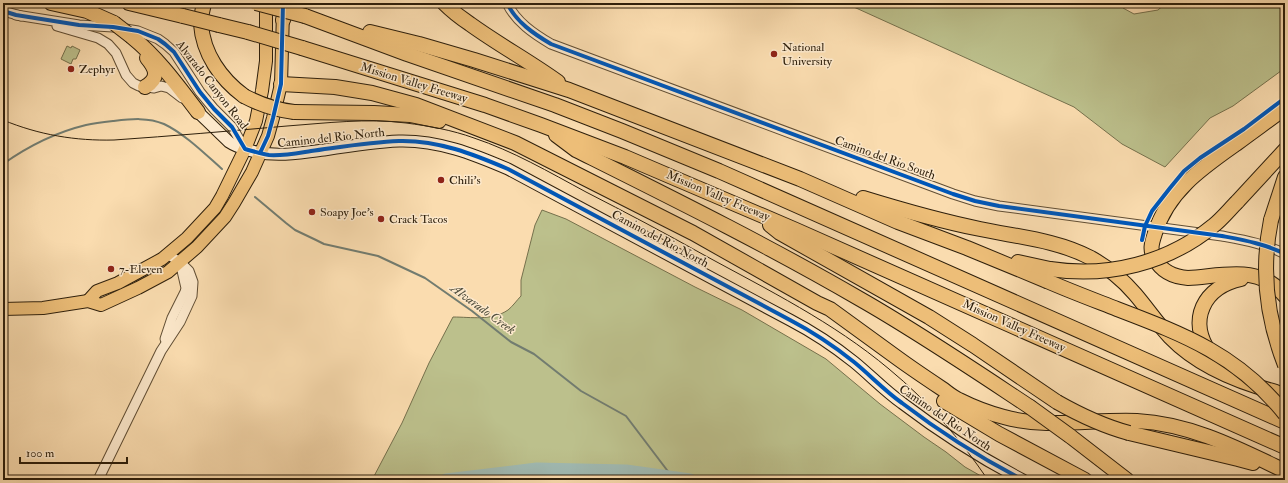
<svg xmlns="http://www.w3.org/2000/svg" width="1288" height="483" viewBox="0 0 1288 483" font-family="'IM FELL Double Pica',serif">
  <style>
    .green { fill: #bcc08c; stroke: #75704c }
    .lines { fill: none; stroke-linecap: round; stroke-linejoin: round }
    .stream { stroke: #727c70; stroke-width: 2 }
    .river { stroke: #a0bab3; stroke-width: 13 }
    .tertiary-casing { stroke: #614e34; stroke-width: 11 }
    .secondary-casing { stroke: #2e1f0b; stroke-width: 13 }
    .primary-casing { stroke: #2e1f0b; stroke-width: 14 }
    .motorway-casing { stroke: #2e1f0b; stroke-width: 16 }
    .tertiary { stroke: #fce8cb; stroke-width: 9 }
    .secondary { stroke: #fce8cb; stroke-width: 11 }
    .primary { stroke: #edbe78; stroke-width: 12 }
    .motorway { stroke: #edbe78; stroke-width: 14 }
    .tram { stroke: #2e1f0b; stroke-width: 1 }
    .motorway-bridge-casing { stroke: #2e1f0b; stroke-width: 16; stroke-linecap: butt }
    .motorway-bridge { stroke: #edbe78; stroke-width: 14 }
    .cycleway-casing { stroke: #fce8cb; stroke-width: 6 }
    .cycleway { stroke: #0057b8; stroke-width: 4 }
    .poi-dot { fill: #8f2418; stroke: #fce8cb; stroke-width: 1.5 }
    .labels { text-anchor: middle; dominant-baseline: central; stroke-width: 3; stroke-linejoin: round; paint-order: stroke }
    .poi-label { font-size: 12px; fill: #2e1f0b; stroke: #fce8cb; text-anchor: start }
    .street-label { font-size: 12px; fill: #2e1f0b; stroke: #fce8cb }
    .water-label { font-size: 13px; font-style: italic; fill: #504e3d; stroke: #fce8cb }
  </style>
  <rect width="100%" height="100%" fill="#fadcaf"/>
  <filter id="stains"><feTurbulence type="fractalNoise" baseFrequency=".005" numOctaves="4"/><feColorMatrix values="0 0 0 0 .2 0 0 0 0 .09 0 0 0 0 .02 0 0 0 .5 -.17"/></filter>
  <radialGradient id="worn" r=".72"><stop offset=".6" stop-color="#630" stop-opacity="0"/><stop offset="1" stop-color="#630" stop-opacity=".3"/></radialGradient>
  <g class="green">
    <polygon points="845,3 1120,3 1123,8 1134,14 1158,10 1166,3 1285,3 1285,68 1233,106 1210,118 1165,167 1122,144 1074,107"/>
    <polygon points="67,46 71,48 72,46 80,50 76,59 73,59 71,64 61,59"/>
    <path d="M542,210L566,219L695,287L742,310L826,359L880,404L924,437L946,452L965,467L988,480H372L402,423L429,363L453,317C471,317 492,321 508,310C513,306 517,300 521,296V280L535,225Z"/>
  </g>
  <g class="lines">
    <g class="stream">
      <path d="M3,164C27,147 57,132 86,125C95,123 104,122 113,121C131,119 148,117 164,124C185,134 205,154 222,169"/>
      <polyline points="255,197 286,223 295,230 316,240 324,244 378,256 425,278 472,311 511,342 534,354 581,391 626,416 673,478"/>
    </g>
    <polyline class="river" points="446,480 537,469 626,471 690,480"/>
    <defs>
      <g id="tertiary">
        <path d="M507,3C516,22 534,34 551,44L953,194L975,201L999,206L1222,236C1243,240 1266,244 1285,254"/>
        <polyline points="3,11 21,16"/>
        <polyline points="16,15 79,25 113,27 138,31 158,39 165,44 174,52 200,92 214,109 232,127 245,149"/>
        <polyline points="57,26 98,38 108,44 116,53 126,75 133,83 139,86 154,88 161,86 169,88 182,98"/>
        <polyline points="165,339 172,318 185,292 186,288 180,262"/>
        <polyline points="98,480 161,351 180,322 192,296 193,282 189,271 180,262 167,254"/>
      </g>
      <path id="secondary" d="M198,112L229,142C235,146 241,148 248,150C276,158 296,153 324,150C349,146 374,142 399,141C438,140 473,154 508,169L790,320C813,332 834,346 854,362C870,375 885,391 902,403C940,432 981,458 1023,480"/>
      <g id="primary">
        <polyline points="88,301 97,291 118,283 162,259 187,238 215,208 222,196 245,149 256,121 262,91 266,61 266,3"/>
        <polyline points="3,309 43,308 88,301 101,305 138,288 168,272 197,247 225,217 234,203 252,172 268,136 273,118 281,84 283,12"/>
      </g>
      <g id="motorway">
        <polyline points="51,3 87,11 114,23"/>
        <polyline points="129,3 183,16"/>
        <path d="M204,3C203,10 200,17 201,24C203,54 221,79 244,96"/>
        <path d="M444,3C452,11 461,18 470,24C499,45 529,61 558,82"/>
        <polyline points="305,16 407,54 555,105 622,131 719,171 1285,422"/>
        <polyline points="283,20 288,3"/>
        <polyline points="219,25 248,32"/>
        <polyline points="370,32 419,44 474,60 569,90 800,179 898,222 967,248 1047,281"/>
        <path d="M132,37C158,58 178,86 198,112"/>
        <polyline points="302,48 485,105 541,125 625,157 796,230 1285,447"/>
        <path d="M281,84L335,87L372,93L416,105L515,143L693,233L817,303L830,309C852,325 874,341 896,357C911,368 926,378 941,388C947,392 952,397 959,400C973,407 988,413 1004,417C1047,429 1093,419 1137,421C1191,424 1237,448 1285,471"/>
        <path d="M145,87C159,78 157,70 147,58"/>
        <path d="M1285,108C1269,120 1252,132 1236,144C1202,168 1168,191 1155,233C1152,242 1149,250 1155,259C1162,272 1175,277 1188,278C1223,276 1260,264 1285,296"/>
        <polyline points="294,112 374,113 410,115 439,121"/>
        <path d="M556,135L576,150C672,198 767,245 860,299C918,332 974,370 1030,407"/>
        <path d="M863,198C902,210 940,221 980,229C1018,237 1057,240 1091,258C1107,267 1123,280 1135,294C1147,308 1157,323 1170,337C1197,365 1238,382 1276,392"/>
        <polyline points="1237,202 1285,150"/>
        <polyline points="1271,220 1285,177"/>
        <polyline points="770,225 780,233 929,317 973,345 1057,402"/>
        <polyline points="1018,262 1050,269"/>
        <path d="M1210,353C1187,320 1204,287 1241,279"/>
        <polyline points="944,401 999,434 1085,480"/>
        <polyline points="1129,433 1238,459 1253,463"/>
        <polyline points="1070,436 1127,480"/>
      </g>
    </defs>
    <use href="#tertiary" class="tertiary-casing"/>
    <use href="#secondary" class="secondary-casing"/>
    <use href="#primary" class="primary-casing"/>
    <use href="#motorway" class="motorway-casing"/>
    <use href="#tertiary" class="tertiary"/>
    <use href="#secondary" class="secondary"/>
    <use href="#primary" class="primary"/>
    <use href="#motorway" class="motorway"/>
    <g class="tram">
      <path d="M3,120C39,135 76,141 114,140C172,136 230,131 287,126C327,123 367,118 406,123C429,126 452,130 474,138C513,151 549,172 586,192C625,212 665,233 704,255C768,290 833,322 889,369C928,401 960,439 988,480"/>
      <polyline points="638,226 705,262"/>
    </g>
    <defs>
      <g id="motorway-bridge">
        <polyline points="256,3 305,16"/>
        <polyline points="183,16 219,25"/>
        <polyline points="114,23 132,37"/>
        <polyline points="248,32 302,48"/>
        <path d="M244,96C261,105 276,110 294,112"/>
        <path d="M1271,220C1261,269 1267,319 1285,365"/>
        <path d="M1050,269C1108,278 1168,263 1213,226C1222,219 1229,210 1237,202"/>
        <path d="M1047,281C1070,291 1094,300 1117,309C1185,335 1238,355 1285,414"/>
        <path d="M1057,402C1080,415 1103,426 1129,433"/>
        <polyline points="1030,407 1070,436"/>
      </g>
    </defs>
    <use href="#motorway-bridge" class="motorway-bridge-casing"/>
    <use href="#motorway-bridge" class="motorway-bridge"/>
    <defs>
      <g id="cycleway">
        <path d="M507,3C516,22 534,34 551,44L953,194L975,201L999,206L1222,236C1243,240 1266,244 1285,254"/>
        <path d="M3,11L16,15L79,25L113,27L138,31L158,39L165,44L174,52L200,92L214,109L232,127L245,149C253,151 261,154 269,155C283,156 298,153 311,151C341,147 370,142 399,141C438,140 473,154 508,169L790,320C813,332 834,346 854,362C870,375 885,391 902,403C940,432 981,458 1023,480"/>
        <polyline points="260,153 268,136 273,118 281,84 283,3"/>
        <polyline points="1142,240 1145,226 1152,211 1170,188 1184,171 1200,158 1244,129 1285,98"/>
      </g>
    </defs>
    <use href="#cycleway" class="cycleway-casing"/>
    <use href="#cycleway" class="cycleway"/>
  </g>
  <g class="poi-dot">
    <circle cx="774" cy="54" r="4"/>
    <circle cx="71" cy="69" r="4"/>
    <circle cx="441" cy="180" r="4"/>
    <circle cx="312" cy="212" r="4"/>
    <circle cx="381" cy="219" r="4"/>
    <circle cx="111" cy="269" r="4"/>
  </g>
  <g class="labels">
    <g class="poi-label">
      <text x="782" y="47">National<tspan x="782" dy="14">University</tspan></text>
      <text x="79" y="69">Zephyr</text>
      <text x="449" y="180">Chili's</text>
      <text x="320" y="212">Soapy Joe's</text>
      <text x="389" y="219">Crack Tacos</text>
      <text x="119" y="269">7-Eleven</text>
    </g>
    <g class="street-label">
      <text transform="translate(414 83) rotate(17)">Mission Valley Freeway</text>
      <text transform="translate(212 85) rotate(52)">Alvarado Canyon Road</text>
      <text transform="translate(331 138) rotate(-6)">Camino del Rio North</text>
      <text transform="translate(885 158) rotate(20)">Camino del Rio South</text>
      <text transform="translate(718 196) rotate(23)">Mission Valley Freeway</text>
      <text transform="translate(660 239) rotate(28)">Camino del Rio North</text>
      <text transform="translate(1014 326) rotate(24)">Mission Valley Freeway</text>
      <text transform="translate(945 418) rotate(34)">Camino del Rio North</text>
    </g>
    <g class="water-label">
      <text transform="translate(483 309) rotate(36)">Alvarado Creek</text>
    </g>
  </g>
  <rect width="1288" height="483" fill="none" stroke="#fadcaf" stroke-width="16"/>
  <rect x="4" y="4" width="1280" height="475" fill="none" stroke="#2e1f0b" stroke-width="2"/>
  <rect x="8" y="8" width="1272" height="467" fill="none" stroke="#2e1f0b"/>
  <path d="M20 457v6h107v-6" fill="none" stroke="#2e1f0b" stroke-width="2"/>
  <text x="26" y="457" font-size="12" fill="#2e1f0b" stroke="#fce8cb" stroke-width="3" paint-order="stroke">100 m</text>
  <rect width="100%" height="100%" filter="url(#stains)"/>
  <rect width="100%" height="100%" fill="url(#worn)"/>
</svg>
